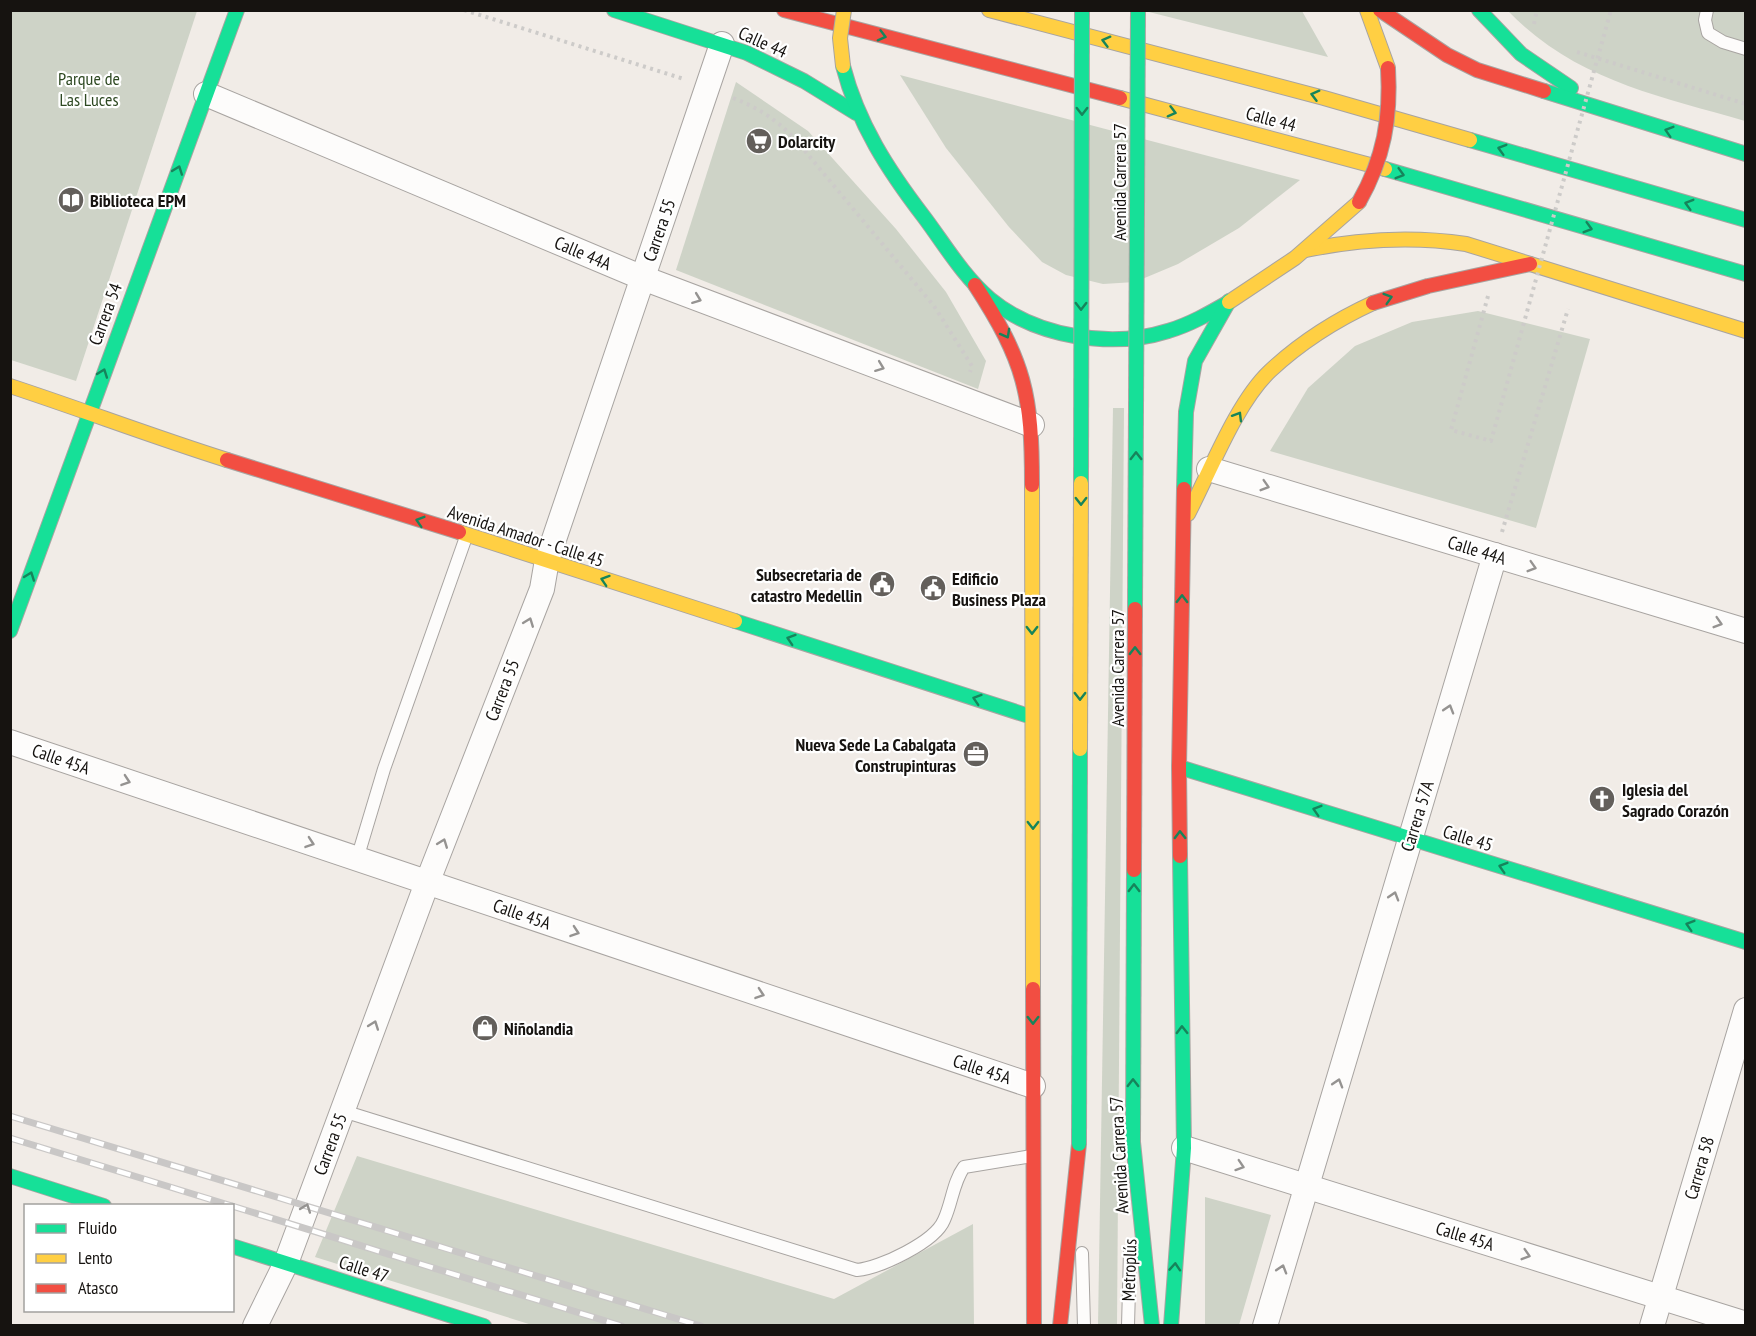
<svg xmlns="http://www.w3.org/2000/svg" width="1756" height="1336" viewBox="0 0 1756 1336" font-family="'PT Sans Narrow',sans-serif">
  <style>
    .green { fill: #ced3c7 }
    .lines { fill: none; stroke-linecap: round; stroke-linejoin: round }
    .lane-casing { stroke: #a8a4a1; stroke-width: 14 }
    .street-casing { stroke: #a8a4a1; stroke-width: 26 }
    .fast-casing { stroke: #a8a4a1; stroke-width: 16 }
    .slow-casing { stroke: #a8a4a1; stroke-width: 16 }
    .jam-casing { stroke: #a8a4a1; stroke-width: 16 }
    .path { stroke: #cdcbc9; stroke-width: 4; stroke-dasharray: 3 4.5; stroke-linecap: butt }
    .lane { stroke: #fdfcfb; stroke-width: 12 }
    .street { stroke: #fdfcfb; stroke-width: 24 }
    .fast { stroke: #16e098; stroke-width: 14 }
    .slow { stroke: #ffcf43; stroke-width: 14 }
    .jam { stroke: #f24e42; stroke-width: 14 }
    .rail-casing { stroke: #c9c7c6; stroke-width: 7 }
    .rail { stroke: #fff; stroke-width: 4.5; stroke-dasharray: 14; stroke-linecap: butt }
    .fast-bridge-casing { stroke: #a8a4a1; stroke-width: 16; stroke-linecap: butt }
    .slow-bridge-casing { stroke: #a8a4a1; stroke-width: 16; stroke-linecap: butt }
    .jam-bridge-casing { stroke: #a8a4a1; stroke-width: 16; stroke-linecap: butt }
    .path-bridge { stroke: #cdcbc9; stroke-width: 4; stroke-dasharray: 3 4.5; stroke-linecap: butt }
    .fast-bridge { stroke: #16e098; stroke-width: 14 }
    .slow-bridge { stroke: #ffcf43; stroke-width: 14 }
    .jam-bridge { stroke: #f24e42; stroke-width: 14 }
    .oneway { stroke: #16845b }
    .oneway2 { stroke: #959391 }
    .labels { text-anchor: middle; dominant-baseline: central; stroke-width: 4.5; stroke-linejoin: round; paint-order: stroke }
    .street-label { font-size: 18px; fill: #161310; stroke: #fff }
    .park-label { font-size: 18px; fill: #2e4922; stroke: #fff }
    .poi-label { font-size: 18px; font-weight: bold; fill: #161310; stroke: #fff; text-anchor: start }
  </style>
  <rect width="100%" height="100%" fill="#f1ece7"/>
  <g class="green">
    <polygon points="11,10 197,11 76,381 11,360"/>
    <polygon points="1145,11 1302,11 1328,57"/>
    <path d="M1508,11H1745V121C1656,95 1575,80 1508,11Z"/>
    <polygon points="900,75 1300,180 1239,228 1178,264 1135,282 1103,284 1066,275 1042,262 1009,227 946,148"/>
    <polygon points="736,82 808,131 896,229 946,292 986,361 978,389 676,270"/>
    <polygon points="1478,311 1590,339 1536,528 1270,451 1308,388 1355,346 1412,322"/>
    <polygon points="1113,408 1124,408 1117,1325 1098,1326"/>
    <polygon points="357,1156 834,1299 973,1224 974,1325 532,1325 315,1257"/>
    <polygon points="1205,1197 1271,1215 1239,1325 1205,1325"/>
  </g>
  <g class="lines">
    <defs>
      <g id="lane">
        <polyline points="1707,10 1705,20 1708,33 1723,42 1746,49"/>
        <polyline points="357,859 384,769 466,537"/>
        <path d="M343,1111L857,1270C880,1268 935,1242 944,1220C952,1203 953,1182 964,1167L1032,1156"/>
        <polyline points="1082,1253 1084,1326"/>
        <polyline points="1128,1326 1130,1252"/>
      </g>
      <g id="street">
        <polyline points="206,94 643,278 1032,425"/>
        <polyline points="1209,469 1746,631"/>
        <polyline points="10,742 1033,1086"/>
        <polyline points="1184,1148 1746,1324"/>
        <polyline points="255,1326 286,1263 427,883 542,589 547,560 722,44"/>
        <polyline points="1265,1326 1495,555"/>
        <polyline points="1652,1326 1746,1010"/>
      </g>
      <g id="fast">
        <polyline points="614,10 747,53 804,81 856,113"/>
        <polyline points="1479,10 1521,54 1571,88"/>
        <path d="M843,66C858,124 888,170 924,217C945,245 963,276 990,299C1036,337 1111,349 1168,331C1189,325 1210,313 1229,302"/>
        <polyline points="1544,91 1746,154"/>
        <polyline points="1470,140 1746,220"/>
        <polyline points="1385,169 1746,274"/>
        <polyline points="1184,489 1186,412 1195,361 1229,301"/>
        <polyline points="735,621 1032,717"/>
        <polyline points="10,631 237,10"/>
        <polyline points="1179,767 1746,942"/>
        <polyline points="1133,1142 1152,1326"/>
        <polyline points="10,1176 104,1206"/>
        <polyline points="232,1246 484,1326"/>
        <polyline points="1171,1326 1184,1148 1180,856"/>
      </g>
      <g id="slow">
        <polyline points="989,10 1324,98 1470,140"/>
        <polyline points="1367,10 1388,68"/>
        <polyline points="1120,98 1385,169"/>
        <path d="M1306,250C1360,239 1412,236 1466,244L1746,331"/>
        <polyline points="1229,302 1295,258 1359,202"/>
        <path d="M10,386C83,410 154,437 227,460"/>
        <polyline points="1032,485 1033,989"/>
        <path d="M1188,514C1210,472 1236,403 1270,371C1300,343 1336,320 1373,303"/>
        <polyline points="459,532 735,621"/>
      </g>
      <g id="jam">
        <polyline points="784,10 1120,98"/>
        <polyline points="1380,10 1447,55 1477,70 1544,91"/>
        <path d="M975,285C1025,362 1032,394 1032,485"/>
        <polyline points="1373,303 1428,286 1530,264"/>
        <polyline points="227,460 459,532"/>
        <polyline points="1180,856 1179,767 1184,489"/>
        <polyline points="1033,989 1034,1326"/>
        <polyline points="1060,1326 1079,1144"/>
      </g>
    </defs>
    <use href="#lane" class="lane-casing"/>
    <use href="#street" class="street-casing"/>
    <use href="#fast" class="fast-casing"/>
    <use href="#slow" class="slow-casing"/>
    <use href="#jam" class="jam-casing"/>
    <g class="path">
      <polyline points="464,10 684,79"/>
      <polyline points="1534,24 1537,10"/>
      <polyline points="1577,52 1746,104"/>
      <path d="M733,98C757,107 777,120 795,139L934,306L972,366L970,372"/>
      <polyline points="1502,532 1568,309"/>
    </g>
    <use href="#lane" class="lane"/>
    <use href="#street" class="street"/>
    <use href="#fast" class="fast"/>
    <use href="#slow" class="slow"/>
    <use href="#jam" class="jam"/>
    <defs>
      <g id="rail">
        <polyline points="10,1116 701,1326"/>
        <polyline points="10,1138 232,1206"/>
        <polyline points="232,1206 622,1326"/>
      </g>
    </defs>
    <use href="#rail" class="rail-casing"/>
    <use href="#rail" class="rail"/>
    <defs>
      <g id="fast-bridge">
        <polyline points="1081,483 1082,10"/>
        <polyline points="1135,609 1138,10"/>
        <polyline points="1133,1142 1134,870"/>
        <polyline points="1079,1144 1080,749"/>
      </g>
      <g id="slow-bridge">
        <polyline points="843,66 840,38 844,10"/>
        <polyline points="1080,749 1081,483"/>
      </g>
      <g id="jam-bridge">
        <path d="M1359,202C1384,158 1391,118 1388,68"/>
        <polyline points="1134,870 1135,609"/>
      </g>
    </defs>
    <use href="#fast-bridge" class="fast-bridge-casing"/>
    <use href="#slow-bridge" class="slow-bridge-casing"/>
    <use href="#jam-bridge" class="jam-bridge-casing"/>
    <polyline class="path-bridge" points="1488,296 1451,430 1491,441 1611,10"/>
    <use href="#fast-bridge" class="fast-bridge"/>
    <use href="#slow-bridge" class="slow-bridge"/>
    <use href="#jam-bridge" class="jam-bridge"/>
  </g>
  <defs><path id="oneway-chevron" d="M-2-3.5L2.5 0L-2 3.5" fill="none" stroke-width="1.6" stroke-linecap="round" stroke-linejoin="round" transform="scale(1.5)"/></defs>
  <g class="oneway">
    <use href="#oneway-chevron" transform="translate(882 36) rotate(15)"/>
    <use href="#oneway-chevron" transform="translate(1106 41) rotate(-165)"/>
    <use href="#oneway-chevron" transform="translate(1315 95) rotate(-165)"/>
    <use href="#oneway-chevron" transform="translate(1082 111) rotate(90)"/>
    <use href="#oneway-chevron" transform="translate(1172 112) rotate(15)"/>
    <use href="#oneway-chevron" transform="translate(1669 131) rotate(-163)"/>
    <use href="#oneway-chevron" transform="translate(1502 149) rotate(-164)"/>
    <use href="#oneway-chevron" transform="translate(178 170) rotate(-70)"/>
    <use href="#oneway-chevron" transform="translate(1400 174) rotate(16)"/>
    <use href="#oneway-chevron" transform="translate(1689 204) rotate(-164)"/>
    <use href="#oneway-chevron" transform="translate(1588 228) rotate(16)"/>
    <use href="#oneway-chevron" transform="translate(1388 298) rotate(-17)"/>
    <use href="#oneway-chevron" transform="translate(1081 306) rotate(90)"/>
    <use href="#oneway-chevron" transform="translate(1006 334) rotate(61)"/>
    <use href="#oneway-chevron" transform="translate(103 373) rotate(-70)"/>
    <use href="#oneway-chevron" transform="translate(1238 416) rotate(-59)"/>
    <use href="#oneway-chevron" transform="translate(1136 456) rotate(-90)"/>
    <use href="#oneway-chevron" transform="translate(1081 501) rotate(90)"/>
    <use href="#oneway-chevron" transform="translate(420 521) rotate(-163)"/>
    <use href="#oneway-chevron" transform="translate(30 576) rotate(-70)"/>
    <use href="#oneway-chevron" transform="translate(605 580) rotate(-162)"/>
    <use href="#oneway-chevron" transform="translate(1182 599) rotate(-89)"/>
    <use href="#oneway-chevron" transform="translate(1032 630) rotate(90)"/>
    <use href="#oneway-chevron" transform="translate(791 639) rotate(-162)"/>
    <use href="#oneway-chevron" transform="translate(1135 651) rotate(-90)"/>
    <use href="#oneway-chevron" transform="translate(1080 696) rotate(90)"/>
    <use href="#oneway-chevron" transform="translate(977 699) rotate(-162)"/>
    <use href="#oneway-chevron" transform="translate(1317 810) rotate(-163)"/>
    <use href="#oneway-chevron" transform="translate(1033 825) rotate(90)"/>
    <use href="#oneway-chevron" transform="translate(1180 835) rotate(-91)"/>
    <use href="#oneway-chevron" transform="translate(1503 867) rotate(-163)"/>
    <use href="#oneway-chevron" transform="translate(1134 888) rotate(-90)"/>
    <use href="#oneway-chevron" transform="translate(1690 925) rotate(-163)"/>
    <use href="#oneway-chevron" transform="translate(1033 1020) rotate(90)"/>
    <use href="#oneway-chevron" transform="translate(1182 1030) rotate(-91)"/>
    <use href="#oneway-chevron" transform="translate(1133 1083) rotate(-90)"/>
    <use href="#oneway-chevron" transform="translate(1175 1267) rotate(-86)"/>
  </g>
  <g class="oneway2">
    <use href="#oneway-chevron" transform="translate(697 299) rotate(21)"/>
    <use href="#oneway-chevron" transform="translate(880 367) rotate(21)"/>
    <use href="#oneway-chevron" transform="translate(1265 486) rotate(17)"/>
    <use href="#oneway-chevron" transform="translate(1532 567) rotate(17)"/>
    <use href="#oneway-chevron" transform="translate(529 622) rotate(-69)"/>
    <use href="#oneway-chevron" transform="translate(1718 623) rotate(17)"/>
    <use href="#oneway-chevron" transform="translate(1449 709) rotate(-73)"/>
    <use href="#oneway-chevron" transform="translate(126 781) rotate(19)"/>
    <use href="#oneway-chevron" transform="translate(310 843) rotate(19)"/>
    <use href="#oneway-chevron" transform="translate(443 843) rotate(-69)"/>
    <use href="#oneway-chevron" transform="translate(1394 896) rotate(-73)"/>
    <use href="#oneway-chevron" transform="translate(575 932) rotate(19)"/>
    <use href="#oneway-chevron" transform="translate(760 994) rotate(19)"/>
    <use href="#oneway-chevron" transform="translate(374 1025) rotate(-70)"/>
    <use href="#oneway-chevron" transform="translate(1338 1083) rotate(-73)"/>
    <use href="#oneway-chevron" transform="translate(1240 1166) rotate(18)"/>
    <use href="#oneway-chevron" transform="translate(306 1208) rotate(-70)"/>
    <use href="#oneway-chevron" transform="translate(1526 1255) rotate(17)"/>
    <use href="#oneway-chevron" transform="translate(1282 1269) rotate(-73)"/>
  </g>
  <defs>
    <symbol id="supermarket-disc" viewBox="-11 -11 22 22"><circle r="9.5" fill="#635f5b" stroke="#fff"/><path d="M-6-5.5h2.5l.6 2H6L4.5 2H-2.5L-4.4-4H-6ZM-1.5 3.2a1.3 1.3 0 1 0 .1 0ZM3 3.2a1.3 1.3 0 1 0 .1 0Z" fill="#fff"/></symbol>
    <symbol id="library-disc" viewBox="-11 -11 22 22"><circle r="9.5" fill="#635f5b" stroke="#fff"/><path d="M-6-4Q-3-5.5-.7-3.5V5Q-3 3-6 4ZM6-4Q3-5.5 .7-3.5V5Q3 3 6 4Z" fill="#fff"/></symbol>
    <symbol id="civic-disc" viewBox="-11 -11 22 22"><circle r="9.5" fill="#635f5b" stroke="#fff"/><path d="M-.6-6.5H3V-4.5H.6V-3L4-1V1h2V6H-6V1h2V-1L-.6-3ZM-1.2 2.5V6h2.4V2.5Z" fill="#fff"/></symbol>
    <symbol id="office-disc" viewBox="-11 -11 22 22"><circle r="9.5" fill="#635f5b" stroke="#fff"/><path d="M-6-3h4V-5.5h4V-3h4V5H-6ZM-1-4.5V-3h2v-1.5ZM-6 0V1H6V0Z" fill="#fff"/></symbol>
    <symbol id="church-disc" viewBox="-11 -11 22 22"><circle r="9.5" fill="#635f5b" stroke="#fff"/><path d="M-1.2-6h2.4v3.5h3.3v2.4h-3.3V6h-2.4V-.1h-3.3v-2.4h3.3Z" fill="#fff"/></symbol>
    <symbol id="shop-disc" viewBox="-11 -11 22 22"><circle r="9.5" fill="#635f5b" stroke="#fff"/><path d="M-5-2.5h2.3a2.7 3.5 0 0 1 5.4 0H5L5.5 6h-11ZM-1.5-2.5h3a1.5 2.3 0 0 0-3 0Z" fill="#fff"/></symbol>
  </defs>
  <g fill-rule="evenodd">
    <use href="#supermarket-disc" x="744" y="126" width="30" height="30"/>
    <use href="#library-disc" x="56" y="185" width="30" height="30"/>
    <use href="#civic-disc" x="867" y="569" width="30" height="30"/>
    <use href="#civic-disc" x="918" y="573" width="30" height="30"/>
    <use href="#office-disc" x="961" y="739" width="30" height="30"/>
    <use href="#church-disc" x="1587" y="784" width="30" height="30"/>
    <use href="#shop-disc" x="470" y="1013" width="30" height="30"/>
  </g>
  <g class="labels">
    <g class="street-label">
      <text transform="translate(763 42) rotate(24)">Calle 44</text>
      <text transform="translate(1271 119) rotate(15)">Calle 44</text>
      <text transform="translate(1119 182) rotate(-90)">Avenida Carrera 57</text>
      <text transform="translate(659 230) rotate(-71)">Carrera 55</text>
      <text transform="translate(583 253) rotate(23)">Calle 44A</text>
      <text transform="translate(105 314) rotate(-70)">Carrera 54</text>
      <text transform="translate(526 536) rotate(18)">Avenida Amador - Calle 45</text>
      <text transform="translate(1477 550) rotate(17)">Calle 44A</text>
      <text transform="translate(1117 668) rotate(-90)">Avenida Carrera 57</text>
      <text transform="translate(502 690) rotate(-69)">Carrera 55</text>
      <text transform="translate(61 759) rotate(19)">Calle 45A</text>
      <text transform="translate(1417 816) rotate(-73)">Carrera 57A</text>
      <text transform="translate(1468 838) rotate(17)">Calle 45</text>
      <text transform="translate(522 914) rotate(19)">Calle 45A</text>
      <text transform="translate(982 1069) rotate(18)">Calle 45A</text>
      <text transform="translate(330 1144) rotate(-70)">Carrera 55</text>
      <text transform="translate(1119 1155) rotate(-93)">Avenida Carrera 57</text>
      <text transform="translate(1699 1168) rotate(-74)">Carrera 58</text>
      <text transform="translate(1465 1236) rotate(17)">Calle 45A</text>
      <text transform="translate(364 1269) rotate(18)">Calle 47</text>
      <text transform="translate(1129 1270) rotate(-88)">Metroplús</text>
    </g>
    <g class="park-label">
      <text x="89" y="78">Parque de<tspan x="89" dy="21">Las Luces</tspan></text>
    </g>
    <g class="poi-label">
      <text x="778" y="141">Dolarcity</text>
      <text x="90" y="200">Biblioteca EPM</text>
      <text x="862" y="574" text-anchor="end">Subsecretaria de<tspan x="862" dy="21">catastro Medellin</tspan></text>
      <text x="952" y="578">Edificio<tspan x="952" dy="21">Business Plaza</tspan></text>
      <text x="956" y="744" text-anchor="end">Nueva Sede La Cabalgata<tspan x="956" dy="21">Construpinturas</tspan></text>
      <text x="1622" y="789">Iglesia del<tspan x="1622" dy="21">Sagrado Corazón</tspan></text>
      <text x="504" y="1028">Niñolandia</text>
    </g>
  </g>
  <rect width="1756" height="1336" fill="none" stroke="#161310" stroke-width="24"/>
  <rect x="24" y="1204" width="210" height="108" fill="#ffffff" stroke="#a2a19f" stroke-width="1.5"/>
  <rect x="36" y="1224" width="30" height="9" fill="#16e098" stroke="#a2a19f" stroke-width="1.5"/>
  <text x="78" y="1234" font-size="18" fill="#161310">Fluido</text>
  <rect x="36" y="1254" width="30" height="9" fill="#ffcf43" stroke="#a2a19f" stroke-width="1.5"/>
  <text x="78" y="1264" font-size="18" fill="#161310">Lento</text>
  <rect x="36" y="1284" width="30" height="9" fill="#f24e42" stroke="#a2a19f" stroke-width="1.5"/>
  <text x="78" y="1294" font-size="18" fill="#161310">Atasco</text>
</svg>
